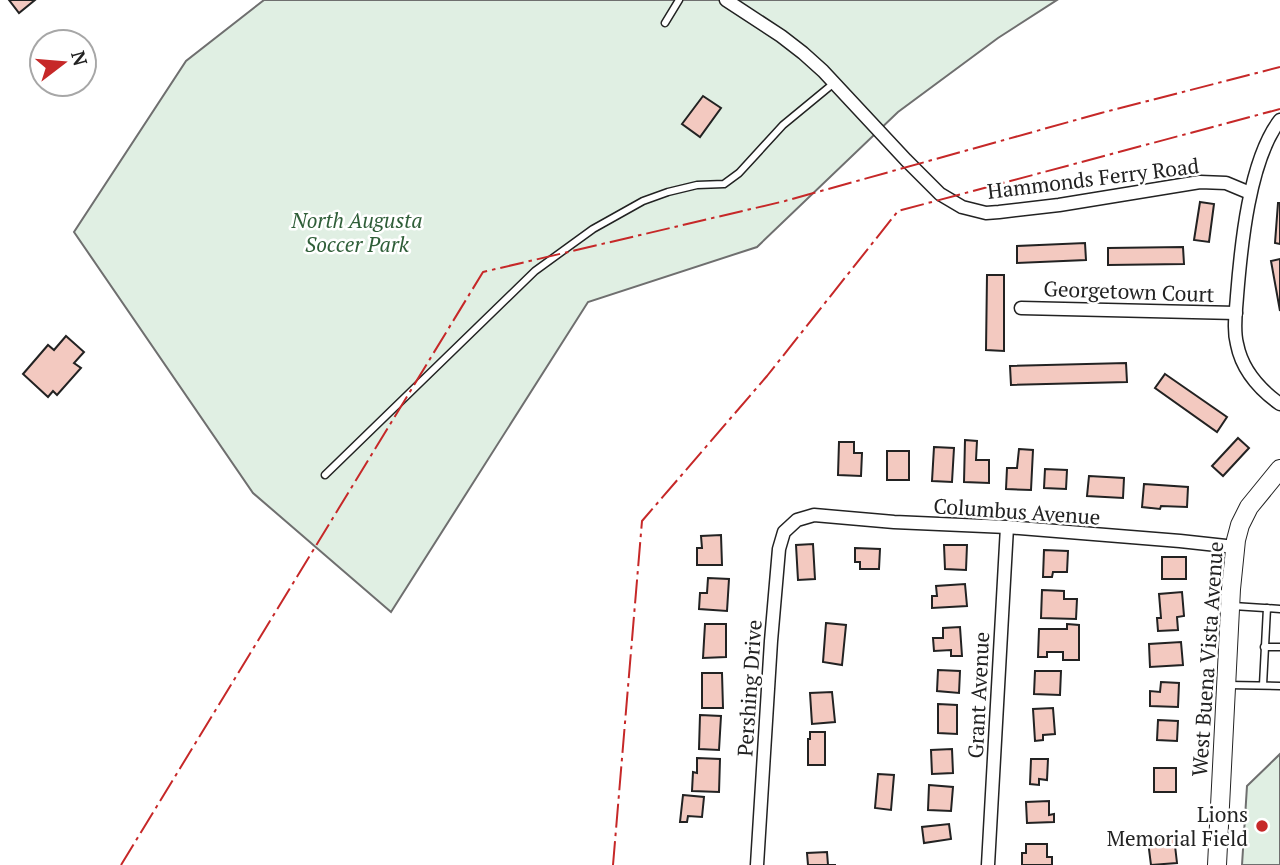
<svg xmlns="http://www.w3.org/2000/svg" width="1280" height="865" viewBox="0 0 1280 865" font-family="'PT Serif',serif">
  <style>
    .green { fill: #e0efe3; stroke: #6f6f6f; stroke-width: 2 }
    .building { fill: #f3c9c0; stroke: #222; stroke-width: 2 }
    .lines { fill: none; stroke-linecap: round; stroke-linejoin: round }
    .lane-casing { stroke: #222; stroke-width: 9 }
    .street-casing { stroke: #222; stroke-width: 15 }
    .secondary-casing { stroke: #222; stroke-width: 20 }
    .lane { stroke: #fff; stroke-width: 6 }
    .street { stroke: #fff; stroke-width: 12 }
    .secondary { stroke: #fff; stroke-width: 18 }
    .power { stroke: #c62828; stroke-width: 2; stroke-dasharray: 24 5 3.5 5; stroke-linecap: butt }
    .poi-dot { fill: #c62828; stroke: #fff; stroke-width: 2.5 }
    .labels { text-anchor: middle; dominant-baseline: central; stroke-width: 5; stroke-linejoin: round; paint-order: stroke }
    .street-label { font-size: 21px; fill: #222; stroke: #fff }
    .park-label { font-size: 21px; font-style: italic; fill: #2f5e38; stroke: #fff }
    .poi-label { font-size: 21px; fill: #222; stroke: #fff; text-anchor: end }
  </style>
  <rect width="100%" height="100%" fill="#fff"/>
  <g class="green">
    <polygon points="264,0 1057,0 998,38 898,112 757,247 588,302 391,612 253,493 74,232 186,61"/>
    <polygon points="1280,754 1280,865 1242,865 1247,786"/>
  </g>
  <g class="building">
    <polygon points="9,0 35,0 19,13"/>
    <polygon points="703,96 721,108 700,137 682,124"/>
    <polygon points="1200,202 1214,204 1209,242 1194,240"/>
    <polygon points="1278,203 1280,203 1280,244 1275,243"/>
    <polygon points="1085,243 1086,260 1017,263 1017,246"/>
    <polygon points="1183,247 1184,264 1108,265 1108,248"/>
    <polygon points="1280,259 1280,311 1271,261"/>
    <polygon points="987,275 1004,275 1004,351 986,350"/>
    <polygon points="66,336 84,352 74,363 81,368 57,395 53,391 48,397 23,374 48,345 54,350"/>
    <polygon points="1126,363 1127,382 1011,385 1010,366"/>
    <polygon points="1165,374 1227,417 1217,432 1155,388"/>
    <polygon points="1238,438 1249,448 1223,476 1212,466"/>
    <polygon points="965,440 977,441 976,460 989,460 989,483 964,482"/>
    <polygon points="839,442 854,442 854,453 862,453 861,476 838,475"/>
    <polygon points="934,447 954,448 952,482 932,481"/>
    <polygon points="1019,449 1033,450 1031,490 1006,489 1007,468 1017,468"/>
    <rect x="887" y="451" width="22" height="29"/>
    <polygon points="1045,469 1067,470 1066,489 1044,488"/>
    <polygon points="1089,476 1124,478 1123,498 1087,496"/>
    <polygon points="1144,484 1188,487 1187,507 1161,506 1160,509 1142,507"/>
    <polygon points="721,535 722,565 697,565 697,548 702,548 701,536"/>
    <polygon points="813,544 815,579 798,580 796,545"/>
    <polygon points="944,545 967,545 966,570 945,569"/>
    <polygon points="855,548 880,549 879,569 860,569 860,562 855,562"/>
    <polygon points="1044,550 1068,551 1067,572 1053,572 1052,577 1043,577"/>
    <rect x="1162" y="557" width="24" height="22"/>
    <polygon points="708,578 729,579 727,611 699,609 700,593 707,593"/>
    <polygon points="965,584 967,606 932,608 932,596 937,596 936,586"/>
    <polygon points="1042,590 1064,591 1064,599 1077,599 1076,619 1041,618"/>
    <polygon points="1182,592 1184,616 1177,617 1178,630 1158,631 1157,618 1161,618 1159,594"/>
    <polygon points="826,623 846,625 842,665 823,662"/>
    <polygon points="705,624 726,624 726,657 703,658"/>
    <polygon points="1067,624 1079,625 1079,660 1063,660 1063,652 1047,652 1047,657 1038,657 1039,629 1067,629"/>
    <polygon points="960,627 962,656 951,656 951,650 934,651 933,638 943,638 943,628"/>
    <polygon points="1181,642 1183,665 1150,667 1149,644"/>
    <polygon points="938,670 960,671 959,693 937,691"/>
    <polygon points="1035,671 1061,671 1060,695 1034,694"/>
    <polygon points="702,673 722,673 723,708 702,708"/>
    <polygon points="1161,682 1179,683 1178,707 1150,706 1150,691 1160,692"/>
    <polygon points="832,692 835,722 812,724 810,693"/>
    <polygon points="938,704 957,705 957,734 938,733"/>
    <polygon points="1053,708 1055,734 1043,735 1043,740 1035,741 1033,709"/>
    <polygon points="700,715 721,716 719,750 699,749"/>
    <polygon points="1158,720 1178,721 1177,741 1157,740"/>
    <polygon points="810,732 825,732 825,765 808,765 808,739 810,739"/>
    <polygon points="952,749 953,773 932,774 931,750"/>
    <polygon points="697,758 720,759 719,792 692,791 693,772 697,773"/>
    <polygon points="1031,759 1048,759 1047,780 1039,779 1039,785 1030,784"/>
    <rect x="1154" y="768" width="22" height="24"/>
    <polygon points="878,774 894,775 891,810 875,808"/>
    <polygon points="929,785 953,787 951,811 928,810"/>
    <polygon points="683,795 704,797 702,817 688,816 687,822 680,822"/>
    <polygon points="1049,801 1049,815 1054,814 1054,822 1027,823 1026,802"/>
    <polygon points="949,824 951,839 924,843 922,827"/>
    <polygon points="1174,837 1177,863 1151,865 1148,841"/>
    <polygon points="1026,844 1047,844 1047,857 1052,857 1052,865 1022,865 1022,853 1026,853"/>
    <polygon points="827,852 828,865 836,865 808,865 807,853"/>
  </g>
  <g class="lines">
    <defs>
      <g id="lane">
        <polyline points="665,23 679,0"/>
        <polyline points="325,475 535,271 593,229 643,201 668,192 697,185 724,184 739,173 783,125 834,83"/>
        <polyline points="1233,606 1280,609"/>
        <polyline points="1264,647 1280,647"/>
        <polyline points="1228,685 1280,686"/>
        <polyline points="1263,685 1267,608"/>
      </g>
      <g id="street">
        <polyline points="726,0 781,36 803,53 823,71 906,160 940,194 962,207 986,213 999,212 1059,205 1200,182 1226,183 1250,193"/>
        <path d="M1280,120C1249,160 1241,246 1237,296C1236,312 1233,329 1237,344C1242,370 1259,389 1280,404"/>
        <polyline points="1021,308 1236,313"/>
        <polyline points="757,865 771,641 779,549 784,532 797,520 814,515 894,522 1007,527 1180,541 1235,547"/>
        <polyline points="988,865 1007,527"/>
      </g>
      <polyline id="secondary" points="1217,865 1231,589 1236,540 1240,525 1249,507 1280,469"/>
    </defs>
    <use href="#lane" class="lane-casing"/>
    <use href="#street" class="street-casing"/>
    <use href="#secondary" class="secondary-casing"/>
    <use href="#lane" class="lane"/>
    <use href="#street" class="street"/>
    <use href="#secondary" class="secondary"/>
    <g class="power">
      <polyline points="121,865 483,272 785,201 1101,113 1280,67"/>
      <polyline points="613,865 642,521 767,376 898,211 1280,109"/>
    </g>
  </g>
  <circle class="poi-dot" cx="1262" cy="826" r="7"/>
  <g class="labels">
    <g class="street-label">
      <text transform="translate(1093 178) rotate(-7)">Hammonds Ferry Road</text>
      <text transform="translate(1129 291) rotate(2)">Georgetown Court</text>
      <text transform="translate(1017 511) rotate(4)">Columbus Avenue</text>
      <text transform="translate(1207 659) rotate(-86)">West Buena Vista Avenue</text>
      <text transform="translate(749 688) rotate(-86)">Pershing Drive</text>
      <text transform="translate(978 695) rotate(-87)">Grant Avenue</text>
    </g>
    <g class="park-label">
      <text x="357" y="220">North Augusta<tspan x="357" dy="24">Soccer Park</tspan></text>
    </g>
    <g class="poi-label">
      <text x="1248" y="814">Lions<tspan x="1248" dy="24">Memorial Field</tspan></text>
    </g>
  </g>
  <g transform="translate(63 63) rotate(74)"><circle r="33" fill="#ffffff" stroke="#a7a7a7" stroke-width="2"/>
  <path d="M0-5L12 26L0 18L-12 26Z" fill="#c62828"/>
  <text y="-10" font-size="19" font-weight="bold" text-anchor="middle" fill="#222222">N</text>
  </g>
</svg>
